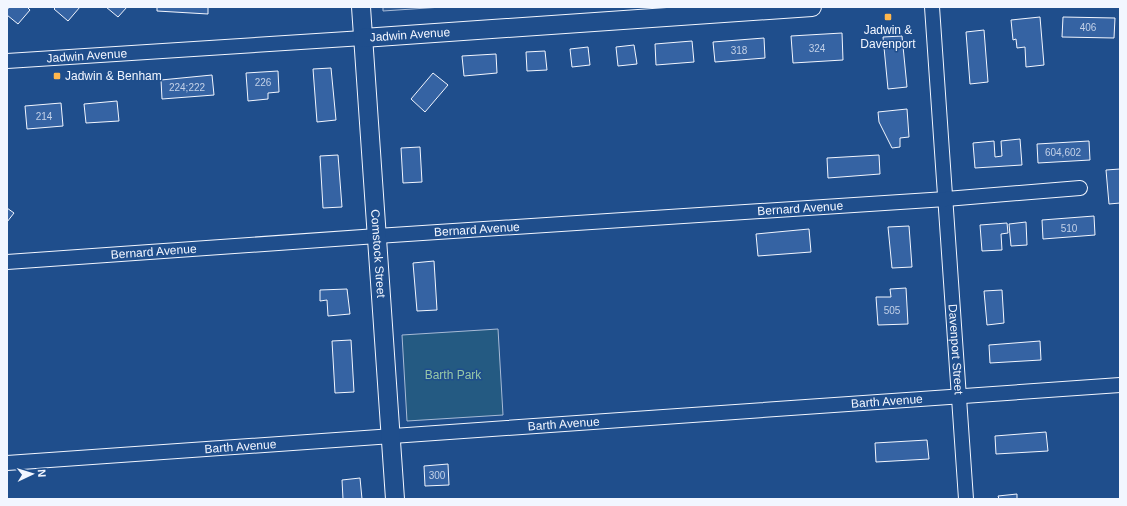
<svg xmlns="http://www.w3.org/2000/svg" width="1127" height="506" viewBox="0 0 1127 506" font-family="Arial,sans-serif">
  <style>
    .green { fill: #245a82; stroke: #a8bbd7 }
    .parking { fill: #305b95; stroke: #a8bbd7 }
    .building { fill: #3563a3; stroke: #f2f6ff }
    .lines { fill: none; stroke-linecap: round; stroke-linejoin: round }
    .minor-casing { stroke: #f2f6ff; stroke-width: 16 }
    .tertiary-casing { stroke: #f2f6ff; stroke-width: 20 }
    .minor { stroke: #1f4e8c; stroke-width: 14 }
    .tertiary { stroke: #1f4e8c; stroke-width: 18 }
    .poi-dot { fill: #ffb74d; stroke: #1f4e8c; stroke-width: 1.5 }
    .labels { text-anchor: middle; dominant-baseline: central; stroke-width: 3; stroke-linejoin: round; paint-order: stroke }
    .number-label { font-size: 10px; fill: #c3d1e8 }
    .poi-label { font-size: 12px; fill: #f2f6ff; stroke: #1f4e8c }
    .street-label { font-size: 12px; fill: #f2f6ff; stroke: #1f4e8c }
    .park-label { font-size: 12px; fill: #97c8a6; stroke: #1f4e8c }
  </style>
  <rect width="100%" height="100%" fill="#1f4e8c"/>
  <polygon class="green" points="498,329 503,415 407,421 402,335"/>
  <polygon class="parking" points="383,7 442,7 383,11"/>
  <g class="building">
    <polygon points="9,7 27,7 30,10 18,24 7,15 7,10"/>
    <polygon points="56,7 80,7 68,21 54,9"/>
    <polygon points="106,7 127,7 118,17"/>
    <polygon points="157,7 208,7 208,14 157,11"/>
    <polygon points="1040,17 1044,65 1026,67 1025,47 1017,48 1016,39 1013,40 1011,20"/>
    <polygon points="1063,17 1115,18 1114,38 1062,37"/>
    <polygon points="984,30 988,82 970,84 966,32"/>
    <polygon points="842,33 843,60 793,63 791,36"/>
    <polygon points="902,36 907,87 888,89 883,37"/>
    <polygon points="764,38 765,58 715,62 713,42"/>
    <polygon points="692,41 694,62 656,65 655,44"/>
    <polygon points="634,45 637,64 618,66 616,47"/>
    <polygon points="588,47 590,65 572,67 570,49"/>
    <polygon points="545,51 547,70 527,71 526,52"/>
    <polygon points="496,54 497,73 464,76 462,56"/>
    <polygon points="331,68 336,120 317,122 313,69"/>
    <polygon points="278,71 279,92 268,93 268,99 248,101 246,73"/>
    <polygon points="433,73 448,85 425,112 411,99"/>
    <polygon points="212,75 214,95 162,99 161,80"/>
    <polygon points="117,101 119,121 86,123 84,104"/>
    <polygon points="61,103 63,126 27,129 25,106"/>
    <polygon points="907,109 909,137 900,138 900,147 892,148 879,122 878,112"/>
    <polygon points="1020,139 1022,165 975,168 973,143 994,141 995,157 1002,156 1001,141"/>
    <polygon points="1089,141 1090,160 1038,163 1037,144"/>
    <polygon points="420,147 422,182 403,183 401,148"/>
    <polygon points="338,155 342,207 323,208 320,156"/>
    <polygon points="879,155 880,174 828,178 827,158"/>
    <polygon points="1120,169 1120,203 1109,204 1106,170"/>
    <polygon points="7,208 14,213 7,222"/>
    <polygon points="1094,216 1095,235 1043,239 1042,220"/>
    <polygon points="1026,222 1027,245 1011,246 1009,224"/>
    <polygon points="1007,223 1008,233 1001,234 1002,250 982,251 980,225"/>
    <polygon points="909,226 912,267 892,268 888,227"/>
    <polygon points="809,229 811,252 758,256 756,234"/>
    <polygon points="434,261 437,310 417,311 413,263"/>
    <polygon points="906,288 908,324 878,325 876,297 891,297 890,289"/>
    <polygon points="347,289 350,314 328,316 327,300 320,301 320,290"/>
    <polygon points="1002,290 1004,323 987,325 984,291"/>
    <polygon points="351,340 354,392 335,393 332,341"/>
    <polygon points="1040,341 1041,360 990,363 989,345"/>
    <polygon points="1046,432 1048,451 996,454 995,436"/>
    <polygon points="927,440 929,459 876,462 875,443"/>
    <polygon points="448,464 449,485 425,486 424,466"/>
    <polygon points="360,478 362,499 343,499 342,480"/>
    <polygon points="1017,494 1017,499 999,499 998,496"/>
  </g>
  <g class="lines">
    <defs>
      <g id="minor">
        <path id="s1" d="M932,7L966,499"/>
        <path id="s2" d="M7,61L363,38"/>
        <path id="s3" d="M7,262L377,236L946,199L1080,188"/>
        <path id="s4" d="M7,463L1120,385"/>
      </g>
      <g id="tertiary">
        <path id="s5" d="M361,7L395,499"/>
        <path id="s6" d="M363,38L812,7"/>
      </g>
    </defs>
    <use href="#minor" class="minor-casing"/>
    <use href="#tertiary" class="tertiary-casing"/>
    <use href="#minor" class="minor"/>
    <use href="#tertiary" class="tertiary"/>
  </g>
  <g class="poi-dot">
    <rect x="884" y="13" width="8" height="8" rx="2"/>
    <rect x="53" y="72" width="8" height="8" rx="2"/>
  </g>
  <g class="labels">
    <g class="number-label">
      <text x="1088" y="27">406</text>
      <text x="817" y="48">324</text>
      <text x="739" y="50">318</text>
      <text x="263" y="82">226</text>
      <text x="187" y="87">224;222</text>
      <text x="44" y="116">214</text>
      <text x="1063" y="152">604,602</text>
      <text x="1069" y="228">510</text>
      <text x="892" y="310">505</text>
      <text x="437" y="475">300</text>
    </g>
    <g class="poi-label">
      <text x="888" y="30">Jadwin &amp;<tspan x="888" dy="14">Davenport</tspan></text>
      <text x="65" y="76" text-anchor="start">Jadwin &amp; Benham</text>
    </g>
    <g class="street-label">
      <text stroke="none"><textPath href="#s6" startOffset="47">Jadwin Avenue</textPath></text>
      <text stroke="none"><textPath href="#s2" startOffset="80">Jadwin Avenue</textPath></text>
      <text stroke="none"><textPath href="#s3" startOffset="795">Bernard Avenue</textPath></text>
      <text stroke="none"><textPath href="#s3" startOffset="471">Bernard Avenue</textPath></text>
      <text stroke="none"><textPath href="#s3" startOffset="147">Bernard Avenue</textPath></text>
      <text stroke="none"><textPath href="#s5" startOffset="247">Comstock Street</textPath></text>
      <text stroke="none"><textPath href="#s1" startOffset="343">Davenport Street</textPath></text>
      <text stroke="none"><textPath href="#s4" startOffset="882">Barth Avenue</textPath></text>
      <text stroke="none"><textPath href="#s4" startOffset="558">Barth Avenue</textPath></text>
      <text stroke="none"><textPath href="#s4" startOffset="234">Barth Avenue</textPath></text>
    </g>
    <g class="park-label">
      <text x="453" y="375">Barth Park</text>
    </g>
  </g>
  <rect width="1127" height="506" fill="none" stroke="#f2f6ff" stroke-width="16"/>
  <g transform="translate(32 474) rotate(86)" stroke="#1f4e8c" stroke-width="3" paint-order="stroke">
  <path d="M0-3L7 15L0 10L-7 15Z" fill="#f2f6ff"/>
  <text y="-6" font-size="11" font-weight="bold" text-anchor="middle" fill="#f2f6ff">N</text>
  </g>
</svg>
